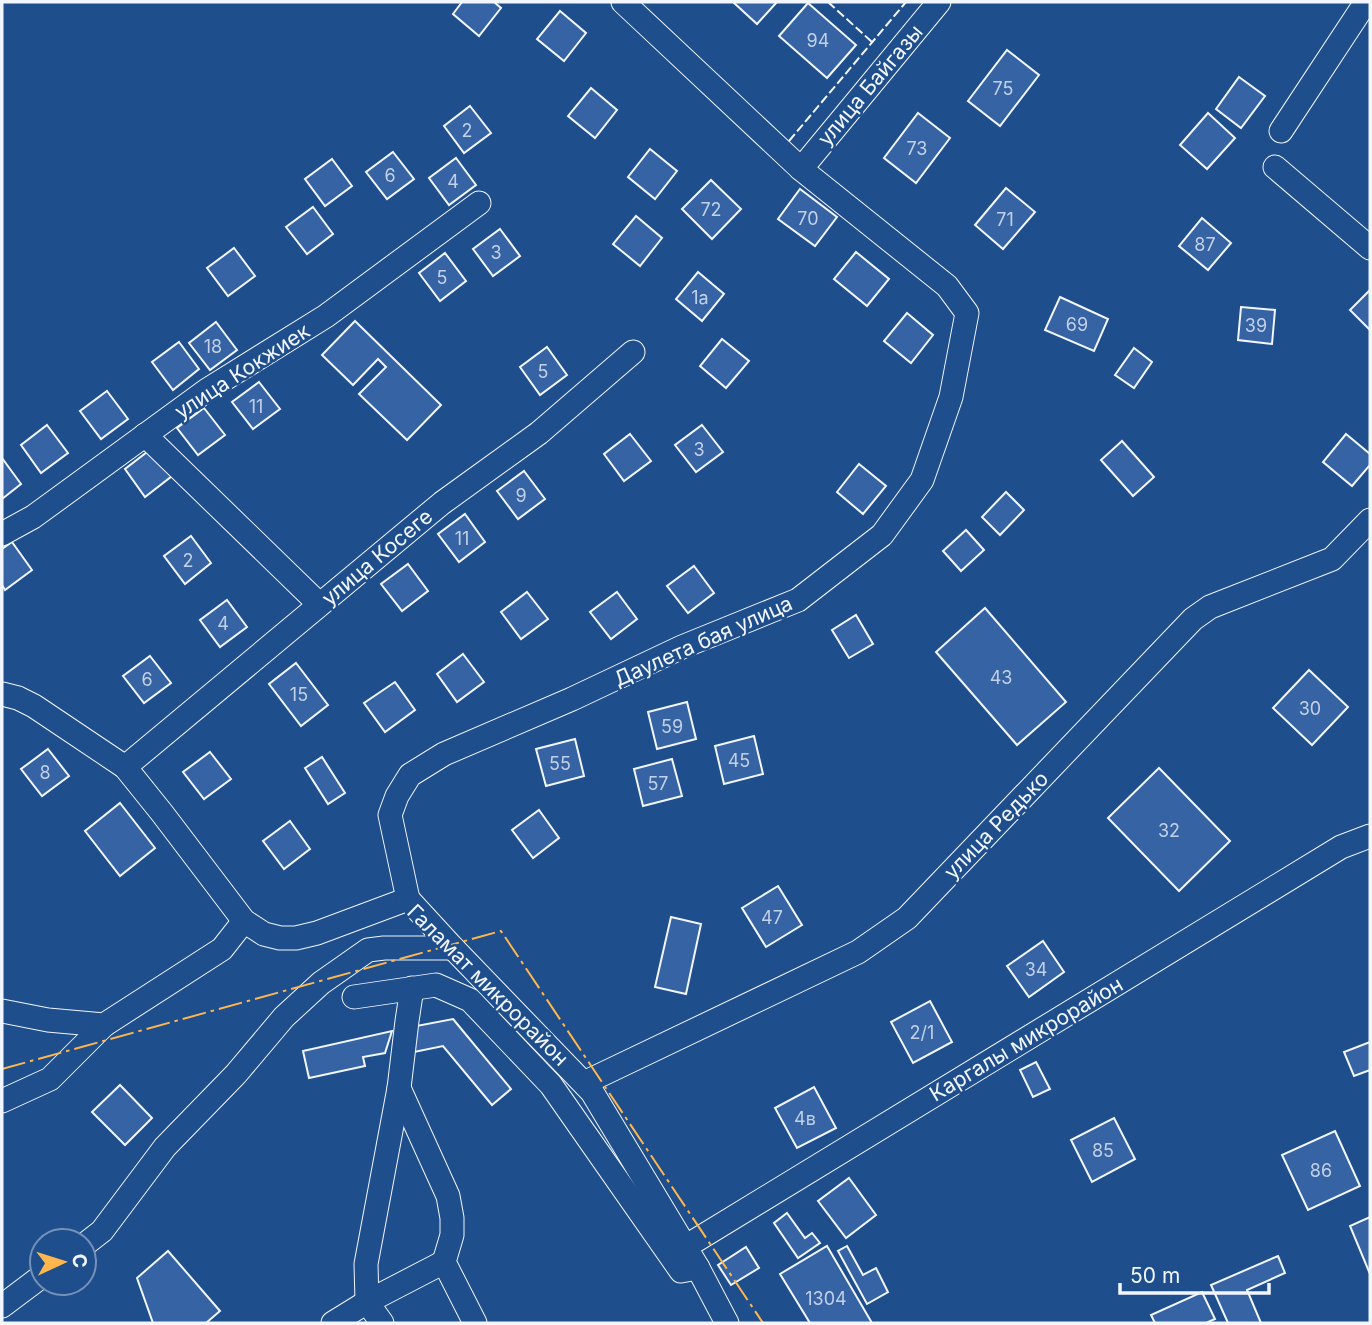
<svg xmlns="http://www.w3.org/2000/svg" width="1372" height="1325" viewBox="0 0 1372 1325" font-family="Inter,sans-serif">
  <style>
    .building { fill: #3563a3; stroke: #f2f6ff; stroke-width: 2 }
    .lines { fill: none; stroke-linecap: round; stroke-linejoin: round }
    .minor-casing { stroke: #f2f6ff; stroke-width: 25 }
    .minor { stroke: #1f4e8c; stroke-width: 23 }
    .fence { stroke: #f2f6ff; stroke-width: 2; stroke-dasharray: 9 3.5; stroke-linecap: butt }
    .power { stroke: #ffb74d; stroke-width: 2; stroke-dasharray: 24 5 3.5 5; stroke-linecap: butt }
    .labels { text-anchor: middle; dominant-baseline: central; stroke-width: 5; stroke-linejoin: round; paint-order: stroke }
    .number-label { font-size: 18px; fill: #c3d1e8 }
    .street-label { font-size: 21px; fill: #f2f6ff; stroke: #1f4e8c }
  </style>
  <rect width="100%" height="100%" fill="#1f4e8c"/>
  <g class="building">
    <polygon points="462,2 494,2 501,8 479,36 453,14"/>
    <polygon points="733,2 777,2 757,24"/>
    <polygon points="808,3 856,45 827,78 779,36"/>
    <polygon points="560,11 586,33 564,61 537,39"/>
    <polygon points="1007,50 1039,75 1000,126 968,101"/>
    <polygon points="1239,77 1265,96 1241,128 1216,109"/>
    <polygon points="591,88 617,110 595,138 568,116"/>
    <polygon points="470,106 491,133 464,153 444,126"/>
    <polygon points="918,113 950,138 916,183 884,158"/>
    <polygon points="1208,113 1235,138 1207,169 1180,145"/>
    <polygon points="650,149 677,171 655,199 628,177"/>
    <polygon points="393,152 414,179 387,199 366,172"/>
    <polygon points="456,158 476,185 449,205 429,178"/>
    <polygon points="332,159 352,186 325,206 305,179"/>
    <polygon points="711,180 741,209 712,239 682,209"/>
    <polygon points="1006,188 1035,212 1003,249 975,225"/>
    <polygon points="800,189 837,217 815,246 778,219"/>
    <polygon points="313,207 333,234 307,254 286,227"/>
    <polygon points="636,216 662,238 640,266 613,244"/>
    <polygon points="1202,218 1231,243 1208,270 1179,246"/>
    <polygon points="500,229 520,256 493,276 473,249"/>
    <polygon points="234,248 255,276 228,296 207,268"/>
    <polygon points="856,252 889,279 867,306 834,279"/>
    <polygon points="445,253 466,281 440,301 419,273"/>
    <polygon points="698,272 724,294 702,321 676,299"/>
    <polygon points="1370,290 1370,330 1350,310"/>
    <polygon points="1060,297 1108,319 1094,351 1045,330"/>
    <polygon points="1241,307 1275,310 1272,344 1238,340"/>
    <polygon points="907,313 933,335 911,363 884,341"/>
    <polygon points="355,321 441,405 407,440 359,394 386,367 378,359 353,385 322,355"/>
    <polygon points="216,322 237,350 210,370 189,343"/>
    <polygon points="722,339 749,361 726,388 700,366"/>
    <polygon points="179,342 199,369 173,390 152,362"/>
    <polygon points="547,347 567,375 540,395 520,367"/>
    <polygon points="1134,348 1152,362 1134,388 1115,375"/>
    <polygon points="259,382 280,409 253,429 232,402"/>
    <polygon points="107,391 128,419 101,439 80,411"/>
    <polygon points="204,408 225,435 198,455 177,428"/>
    <polygon points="47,425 68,453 41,473 21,445"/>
    <polygon points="702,425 723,452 696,472 675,445"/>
    <polygon points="630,434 651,461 624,481 604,454"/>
    <polygon points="1346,434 1370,454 1370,465 1352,486 1323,462"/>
    <polygon points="1122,441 1154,477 1133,496 1101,460"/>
    <polygon points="151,449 172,476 145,497 125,469"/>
    <polygon points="2,458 21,484 2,499"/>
    <polygon points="859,464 886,486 863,514 837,492"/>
    <polygon points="524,471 545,499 518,519 497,491"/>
    <polygon points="1006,492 1024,510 1000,535 982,517"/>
    <polygon points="465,514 485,542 459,562 438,534"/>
    <polygon points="966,530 984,550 961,571 943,551"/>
    <polygon points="191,536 211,563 185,584 164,556"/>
    <polygon points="12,542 32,570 5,590 2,585 2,549"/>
    <polygon points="408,564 428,591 402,611 381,584"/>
    <polygon points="694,566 714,593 688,613 667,586"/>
    <polygon points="527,592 548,619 521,639 501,612"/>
    <polygon points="617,592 637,619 611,639 590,612"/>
    <polygon points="227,600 247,627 220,647 200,620"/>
    <polygon points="985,608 1066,702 1017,745 936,652"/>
    <polygon points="856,615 873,644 849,658 832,630"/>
    <polygon points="463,654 484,682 457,702 437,674"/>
    <polygon points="150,656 171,683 144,703 123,676"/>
    <polygon points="296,663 328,705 301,726 269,684"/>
    <polygon points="1309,670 1348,707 1312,745 1273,708"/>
    <polygon points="395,682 415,710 385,732 364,703"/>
    <polygon points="687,702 696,739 657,749 648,712"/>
    <polygon points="754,736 763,774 724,784 715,746"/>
    <polygon points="575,739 584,776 546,786 536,749"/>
    <polygon points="48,749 69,776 42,796 21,769"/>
    <polygon points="210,752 231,779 204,799 183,772"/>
    <polygon points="322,757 345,793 328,804 305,768"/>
    <polygon points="672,759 682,796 643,806 634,769"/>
    <polygon points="1159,768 1230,841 1179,891 1108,818"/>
    <polygon points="120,803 155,848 120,876 85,831"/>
    <polygon points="539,810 559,838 533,858 512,830"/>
    <polygon points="290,821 310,849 284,869 263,841"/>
    <polygon points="778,886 802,925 766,947 742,908"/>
    <polygon points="671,917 701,924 686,994 655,987"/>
    <polygon points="1043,941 1064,972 1029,997 1007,966"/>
    <polygon points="930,1001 952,1042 913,1063 891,1022"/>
    <polygon points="453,1019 511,1089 492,1105 443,1046 409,1053 411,1027"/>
    <polygon points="392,1031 385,1053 363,1057 365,1066 309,1078 303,1051"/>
    <polygon points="1370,1042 1370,1070 1354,1076 1344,1052"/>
    <polygon points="1036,1062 1050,1089 1033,1097 1020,1070"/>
    <polygon points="120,1085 152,1118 125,1145 92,1112"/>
    <polygon points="814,1087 836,1128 797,1148 775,1108"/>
    <polygon points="1114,1118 1135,1159 1092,1182 1071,1140"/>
    <polygon points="1335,1131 1360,1186 1308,1210 1282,1155"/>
    <polygon points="849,1178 876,1215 846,1238 818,1201"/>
    <polygon points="787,1213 805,1238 812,1233 820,1243 798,1258 774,1223"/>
    <polygon points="1370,1217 1370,1274 1350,1226"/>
    <polygon points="827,1246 872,1323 810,1323 780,1274"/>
    <polygon points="847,1246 863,1275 876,1268 888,1292 867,1304 838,1251"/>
    <polygon points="746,1247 759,1268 731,1285 718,1265"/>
    <polygon points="168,1251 220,1311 206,1323 153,1323 137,1278"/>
    <polygon points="1278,1256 1285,1273 1247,1290 1261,1323 1228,1323 1211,1285"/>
    <polygon points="1202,1292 1215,1319 1206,1323 1155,1323 1151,1315"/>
  </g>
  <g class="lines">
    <defs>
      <g id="minor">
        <polyline points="1281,131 1366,2"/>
        <polyline points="1275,167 1370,248"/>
        <polyline points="801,169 939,2"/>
        <polyline points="145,435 319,604"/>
        <polyline points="2,534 33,517 207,390 326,316 479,203"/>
        <polyline points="2,694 18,698 34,706 125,767 162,813 244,921 264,934 280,938 296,938 317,933 408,899"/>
        <polyline points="125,767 442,503 539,433 633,352"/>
        <polyline points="408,899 390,815 397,796 410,775 444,754 572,699 682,647 798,600 882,535 922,480 951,397 967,313 947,286 801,169 623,2"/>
        <polyline points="408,899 453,948 592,1092 698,1268 727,1323"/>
        <polyline points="354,997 436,985 470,1000 551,1085 681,1271 698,1268"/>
        <polyline points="2,1011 48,1020 104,1025 222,949 244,921"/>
        <polyline points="584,1083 858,952 907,918 1193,619 1210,607 1332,559 1370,520"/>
        <polyline points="399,1088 448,1196 452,1218 452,1235 444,1262 475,1323"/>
        <polyline points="2,1101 50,1079 104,1025"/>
        <polyline points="84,1245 102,1231 165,1147 236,1074 284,1017 321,983 368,950 384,948 453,948"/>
        <polyline points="685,1247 1341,847 1370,836"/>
        <polyline points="2,1306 42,1276"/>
        <polyline points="333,1323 367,1302 444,1262"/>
        <polyline points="382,1323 367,1302 366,1264 399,1088 407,1021 412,988"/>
      </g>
    </defs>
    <use href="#minor" class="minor-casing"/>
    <use href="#minor" class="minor"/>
    <g class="fence">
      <polyline points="828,2 872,42"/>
      <polyline points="789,141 906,2"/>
    </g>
    <polyline class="power" points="2,1069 501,931 763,1323"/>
  </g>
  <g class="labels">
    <g class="number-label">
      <text x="818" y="40">94</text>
      <text x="1003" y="88">75</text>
      <text x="467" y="130">2</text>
      <text x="917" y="148">73</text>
      <text x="390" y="175">6</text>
      <text x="453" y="181">4</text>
      <text x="711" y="209">72</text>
      <text x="808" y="218">70</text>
      <text x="1005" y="219">71</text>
      <text x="1205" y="244">87</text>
      <text x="496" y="252">3</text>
      <text x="442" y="277">5</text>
      <text x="700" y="297">1а</text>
      <text x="1077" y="324">69</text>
      <text x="1256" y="325">39</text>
      <text x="213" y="346">18</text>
      <text x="543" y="371">5</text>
      <text x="256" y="406">11</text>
      <text x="699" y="449">3</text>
      <text x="521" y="495">9</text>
      <text x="462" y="538">11</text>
      <text x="188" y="560">2</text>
      <text x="223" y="623">4</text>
      <text x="1001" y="677">43</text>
      <text x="147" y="679">6</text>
      <text x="299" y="694">15</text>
      <text x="1310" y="708">30</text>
      <text x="672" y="726">59</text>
      <text x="739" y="760">45</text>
      <text x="560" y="763">55</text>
      <text x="45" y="772">8</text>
      <text x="658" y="783">57</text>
      <text x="1169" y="830">32</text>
      <text x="772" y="917">47</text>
      <text x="1036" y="969">34</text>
      <text x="922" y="1032">2/1</text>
      <text x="805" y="1118">4в</text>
      <text x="1103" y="1150">85</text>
      <text x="1321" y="1170">86</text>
      <text x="826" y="1298">1304</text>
    </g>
    <g class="street-label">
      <text transform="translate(870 85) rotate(-50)">улица Байгазы</text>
      <text transform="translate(242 371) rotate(-33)">улица Кокжиек</text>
      <text transform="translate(377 557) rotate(-40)">улица Косеге</text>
      <text transform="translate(703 641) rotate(-24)">Даулета бая улица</text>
      <text transform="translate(996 825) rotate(-46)">улица Редько</text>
      <text transform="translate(488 985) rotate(45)">Галамат микрорайон</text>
      <text transform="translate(1026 1039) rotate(-31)">Каргалы микрорайон</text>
    </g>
  </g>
  <rect width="1372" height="1325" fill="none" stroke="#f2f6ff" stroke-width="7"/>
  <g transform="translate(63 1262) rotate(86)"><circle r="33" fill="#1f4e8c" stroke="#7391ba" stroke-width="2"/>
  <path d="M0-5L12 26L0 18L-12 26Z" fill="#ffb74d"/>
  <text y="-10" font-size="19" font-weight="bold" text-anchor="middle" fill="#f2f6ff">С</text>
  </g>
  <path d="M1120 1283v10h149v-10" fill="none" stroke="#f2f6ff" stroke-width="3.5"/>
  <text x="1130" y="1283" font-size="21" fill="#f2f6ff" stroke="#1f4e8c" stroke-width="5" paint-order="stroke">50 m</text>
</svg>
